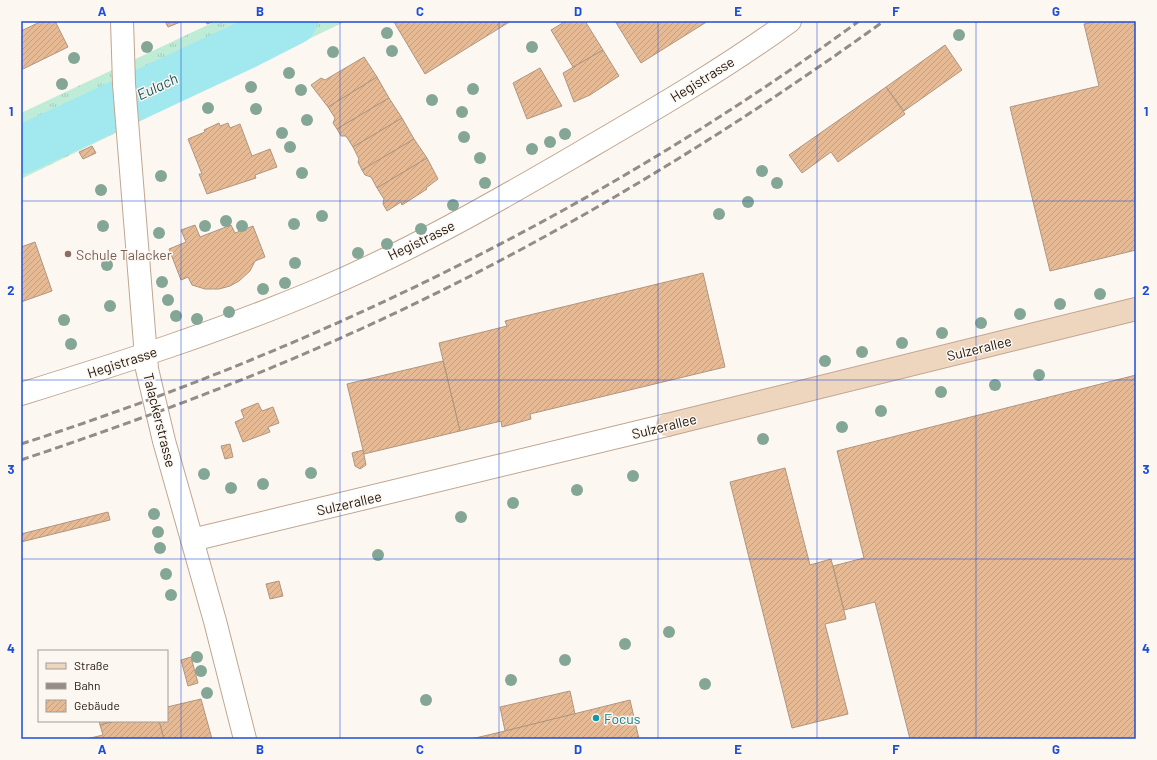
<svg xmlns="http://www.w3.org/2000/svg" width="1157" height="760" viewBox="0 0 1157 760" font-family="Barlow,sans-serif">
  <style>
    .grass { fill: url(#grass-tufts) }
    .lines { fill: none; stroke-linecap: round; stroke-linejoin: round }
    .river { stroke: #a1e8ef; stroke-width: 48 }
    .building { fill: url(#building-hatch); stroke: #af9680 }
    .minor-casing { stroke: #c0a690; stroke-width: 24 }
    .secondary-casing { stroke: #c0a690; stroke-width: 24 }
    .minor { stroke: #fff; stroke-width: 22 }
    .secondary { stroke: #eed5be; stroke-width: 22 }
    .rail { stroke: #948c85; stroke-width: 3; stroke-dasharray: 8 4; stroke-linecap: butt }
    .tree { fill: #84a696 }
    .grid { fill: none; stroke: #1d4ed8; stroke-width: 1; stroke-opacity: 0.55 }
    .education-dot { fill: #8d6e63; stroke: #fdf7f2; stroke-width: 1.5 }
    .culture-dot { fill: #0f9aa8; stroke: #fdf7f2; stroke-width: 1.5 }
    .labels { text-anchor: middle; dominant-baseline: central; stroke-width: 3; stroke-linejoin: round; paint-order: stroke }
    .street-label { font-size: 14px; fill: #1e150c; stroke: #fdf7f2 }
    .education-label { font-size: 14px; fill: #785e54; stroke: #fdf7f2; text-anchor: start }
    .culture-label { font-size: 14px; fill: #0d838f; stroke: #fdf7f2; text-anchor: start }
    .water-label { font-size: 15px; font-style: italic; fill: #1b575c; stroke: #fdf7f2 }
    .neatline { fill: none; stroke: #1d4ed8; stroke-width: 1.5 }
    .grid-label { font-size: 13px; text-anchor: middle; font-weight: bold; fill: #1d4ed8 }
  </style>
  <defs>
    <pattern id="grass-tufts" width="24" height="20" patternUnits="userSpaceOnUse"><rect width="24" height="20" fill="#bfecd6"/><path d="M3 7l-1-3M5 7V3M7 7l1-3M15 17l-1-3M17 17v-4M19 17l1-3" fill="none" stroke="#a4cab6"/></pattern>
    <pattern id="building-hatch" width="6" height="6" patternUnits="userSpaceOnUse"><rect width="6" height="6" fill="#e5ba94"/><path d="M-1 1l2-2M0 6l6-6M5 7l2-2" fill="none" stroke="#c49f7e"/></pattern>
  </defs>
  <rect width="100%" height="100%" fill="#fdf7f2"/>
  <polygon class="grass" points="216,21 346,21 21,179 21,113"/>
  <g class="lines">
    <polyline class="river" points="21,150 248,44 293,21"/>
  </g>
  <g class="building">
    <polygon points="42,21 55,21 68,47 21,70 21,31"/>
    <polygon points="165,21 183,21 168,27"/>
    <polygon points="206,21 215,21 207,24"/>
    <polygon points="396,21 511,21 425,74 394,22"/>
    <polygon points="566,21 585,21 603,50 573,67 551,30"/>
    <polygon points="615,21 708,21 641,63"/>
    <polygon points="1098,21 1136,21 1136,250 1050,271 1010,107 1099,86 1084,24"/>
    <polygon points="945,45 962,70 904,111 886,87"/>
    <polygon points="603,50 619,76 590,95 574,102 563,73"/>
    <polygon points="364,57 377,77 328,107 311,85 321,78 325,80"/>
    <polygon points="540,68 562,106 527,119 513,83"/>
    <polygon points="377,77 389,98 337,129 333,123 335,118 328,107"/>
    <polygon points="886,87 905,114 838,162 831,152 802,173 789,155"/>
    <polygon points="389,98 402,118 353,147 346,136 341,136 337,129"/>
    <polygon points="402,118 414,139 362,170 358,162 359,159 353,147"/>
    <polygon points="219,123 220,126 228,123 230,128 240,124 252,156 270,149 277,167 255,175 256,178 207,194 199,174 202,174 188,139 205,132 204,130"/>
    <polygon points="414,139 427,158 377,188 371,177 365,175 362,170"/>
    <polygon points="92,146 96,153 83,159 79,152"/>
    <polygon points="427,158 438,179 426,188 427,189 402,205 401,202 387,211 383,204 384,199 377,188"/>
    <polygon points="195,225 200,237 231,225 235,233 253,226 265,257 255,261 250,271 239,281 230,286 219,289 205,289 192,285 188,277 181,280 169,249 186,242 181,230"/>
    <polygon points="35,242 52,291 21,302 21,247"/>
    <polygon points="703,273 725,367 530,414 531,419 502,427 501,421 460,431 439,343 507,326 505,321"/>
    <polygon points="443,361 460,431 364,454 347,384"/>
    <polygon points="1136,375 1136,739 910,739 875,602 844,610 833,566 864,558 837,451"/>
    <polygon points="258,403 262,411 273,407 279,423 268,427 270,432 243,442 235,422 244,418 241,410"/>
    <polygon points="230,444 233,457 225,459 221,446"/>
    <polygon points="363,450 366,465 360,469 355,466 352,453"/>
    <polygon points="785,468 810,565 831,559 846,619 825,624 848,714 792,728 730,482"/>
    <polygon points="108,512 110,520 21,542 21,534"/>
    <polygon points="279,581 283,596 270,599 266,584"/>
    <polygon points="191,657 198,683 188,686 181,660"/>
    <polygon points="570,691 575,714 505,731 500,707"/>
    <polygon points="201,699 212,739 164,739 159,721 167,721 167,707"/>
    <polygon points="630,700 639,739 471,739 505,731"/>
    <polygon points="99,721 115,721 100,725"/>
    <polygon points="115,721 159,721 164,739 86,739 103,735 100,725"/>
  </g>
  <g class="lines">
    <defs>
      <g id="minor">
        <polyline points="122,21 124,84 147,369 164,441 215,621 245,739"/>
        <path d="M21,394C121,363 221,331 318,290C408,252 494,203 578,154C650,112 723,70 790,21"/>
        <polyline points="192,540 667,425"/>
      </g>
      <polyline id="secondary" points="667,425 1136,309"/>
    </defs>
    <use href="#minor" class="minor-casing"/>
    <use href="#secondary" class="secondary-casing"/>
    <use href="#minor" class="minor"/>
    <use href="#secondary" class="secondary"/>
    <g class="rail">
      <path d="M21,444C319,348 606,207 859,21"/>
      <path d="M21,460C137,421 251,379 363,328C547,244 720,139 884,21"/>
    </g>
  </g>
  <g class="tree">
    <circle cx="387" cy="33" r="6"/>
    <circle cx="959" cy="35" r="6"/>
    <circle cx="147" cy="47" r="6"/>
    <circle cx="532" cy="47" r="6"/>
    <circle cx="392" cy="51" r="6"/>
    <circle cx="333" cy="52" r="6"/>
    <circle cx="74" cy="58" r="6"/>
    <circle cx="289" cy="73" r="6"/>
    <circle cx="62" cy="84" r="6"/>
    <circle cx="251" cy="87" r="6"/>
    <circle cx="473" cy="89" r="6"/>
    <circle cx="301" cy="90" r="6"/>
    <circle cx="432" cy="100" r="6"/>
    <circle cx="208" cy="108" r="6"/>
    <circle cx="256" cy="109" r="6"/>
    <circle cx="462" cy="112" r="6"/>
    <circle cx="307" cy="120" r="6"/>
    <circle cx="282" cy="133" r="6"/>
    <circle cx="565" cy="134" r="6"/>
    <circle cx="464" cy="137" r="6"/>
    <circle cx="550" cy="142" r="6"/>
    <circle cx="290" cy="147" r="6"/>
    <circle cx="532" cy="149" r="6"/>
    <circle cx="480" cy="158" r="6"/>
    <circle cx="762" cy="171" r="6"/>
    <circle cx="302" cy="173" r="6"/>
    <circle cx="161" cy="176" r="6"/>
    <circle cx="485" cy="183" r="6"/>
    <circle cx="777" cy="183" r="6"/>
    <circle cx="101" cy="190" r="6"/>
    <circle cx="748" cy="202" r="6"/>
    <circle cx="453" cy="205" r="6"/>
    <circle cx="719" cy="214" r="6"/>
    <circle cx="322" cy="216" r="6"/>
    <circle cx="226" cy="221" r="6"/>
    <circle cx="294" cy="224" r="6"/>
    <circle cx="103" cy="226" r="6"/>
    <circle cx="205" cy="226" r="6"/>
    <circle cx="242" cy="226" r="6"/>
    <circle cx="421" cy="229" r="6"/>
    <circle cx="159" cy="233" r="6"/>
    <circle cx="387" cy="244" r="6"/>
    <circle cx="358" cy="253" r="6"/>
    <circle cx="295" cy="263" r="6"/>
    <circle cx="107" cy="265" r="6"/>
    <circle cx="162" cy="282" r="6"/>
    <circle cx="285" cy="283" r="6"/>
    <circle cx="263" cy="289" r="6"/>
    <circle cx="1100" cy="294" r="6"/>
    <circle cx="168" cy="300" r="6"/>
    <circle cx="1060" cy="304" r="6"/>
    <circle cx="110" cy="306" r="6"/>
    <circle cx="229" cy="312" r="6"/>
    <circle cx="1020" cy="314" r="6"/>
    <circle cx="176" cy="316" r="6"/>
    <circle cx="197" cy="319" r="6"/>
    <circle cx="64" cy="320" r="6"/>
    <circle cx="981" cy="323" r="6"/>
    <circle cx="942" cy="333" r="6"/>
    <circle cx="902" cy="343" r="6"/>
    <circle cx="71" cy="344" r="6"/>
    <circle cx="862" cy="352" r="6"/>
    <circle cx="825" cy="361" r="6"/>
    <circle cx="1039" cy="375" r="6"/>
    <circle cx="995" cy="385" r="6"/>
    <circle cx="941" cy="392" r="6"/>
    <circle cx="881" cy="411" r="6"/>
    <circle cx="842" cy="427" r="6"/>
    <circle cx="763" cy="439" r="6"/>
    <circle cx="311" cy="473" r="6"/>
    <circle cx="204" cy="474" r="6"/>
    <circle cx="633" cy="476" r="6"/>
    <circle cx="263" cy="484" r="6"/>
    <circle cx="231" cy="488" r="6"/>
    <circle cx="577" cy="490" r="6"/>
    <circle cx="513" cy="503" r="6"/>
    <circle cx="154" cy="514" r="6"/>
    <circle cx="461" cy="517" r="6"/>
    <circle cx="158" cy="532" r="6"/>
    <circle cx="160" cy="548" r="6"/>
    <circle cx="378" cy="555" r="6"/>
    <circle cx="166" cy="574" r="6"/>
    <circle cx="171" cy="595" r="6"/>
    <circle cx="669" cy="632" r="6"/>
    <circle cx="625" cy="644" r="6"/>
    <circle cx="197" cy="657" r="6"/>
    <circle cx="565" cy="660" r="6"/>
    <circle cx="201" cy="671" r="6"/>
    <circle cx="511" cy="680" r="6"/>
    <circle cx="705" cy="684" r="6"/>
    <circle cx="207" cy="693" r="6"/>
    <circle cx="426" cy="700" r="6"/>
  </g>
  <path class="grid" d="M181,21V739M340,21V739M499,21V739M658,21V739M817,21V739M976,21V739M21,201H1136M21,380H1136M21,559H1136"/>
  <circle class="education-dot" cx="68" cy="254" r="4"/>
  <circle class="culture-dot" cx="596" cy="718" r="4"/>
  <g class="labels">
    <g class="street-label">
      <text transform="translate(702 79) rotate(-32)">Hegistrasse</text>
      <text transform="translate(421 240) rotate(-26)">Hegistrasse</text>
      <text transform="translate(979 348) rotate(-14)">Sulzerallee</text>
      <text transform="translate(122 362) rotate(-18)">Hegistrasse</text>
      <text transform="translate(160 420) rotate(76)">Talackerstrasse</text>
      <text transform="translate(664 426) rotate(-14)">Sulzerallee</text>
      <text transform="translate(349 503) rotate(-13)">Sulzerallee</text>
    </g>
    <g class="education-label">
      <text x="76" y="254">Schule Talacker</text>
    </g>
    <g class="culture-label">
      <text x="604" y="718">Focus</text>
    </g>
    <g class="water-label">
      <text transform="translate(157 86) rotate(-25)">Eulach</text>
    </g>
  </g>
  <rect width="1157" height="760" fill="none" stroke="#fdf7f2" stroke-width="44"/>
  <rect x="38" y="650" width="130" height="72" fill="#fdf7f2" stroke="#a49d96"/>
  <rect x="46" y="663" width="20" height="6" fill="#eed5be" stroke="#a49d96"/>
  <text x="74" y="670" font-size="12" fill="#1e150c">Straße</text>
  <rect x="46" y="683" width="20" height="6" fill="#948c85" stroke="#a49d96"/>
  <text x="74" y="690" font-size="12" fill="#1e150c">Bahn</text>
  <rect x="46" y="700" width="20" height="12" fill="url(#building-hatch)" stroke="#a49d96"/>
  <text x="74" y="710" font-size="12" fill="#1e150c">Gebäude</text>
  <rect x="22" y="22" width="1113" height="716" class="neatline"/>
  <g class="grid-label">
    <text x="102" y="16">A</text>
    <text x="260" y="16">B</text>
    <text x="420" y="16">C</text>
    <text x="578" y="16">D</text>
    <text x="738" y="16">E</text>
    <text x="896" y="16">F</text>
    <text x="1056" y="16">G</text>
    <text x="11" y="116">1</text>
    <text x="1146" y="116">1</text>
    <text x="11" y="295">2</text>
    <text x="1146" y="295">2</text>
    <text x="11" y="474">3</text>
    <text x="1146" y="474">3</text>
    <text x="11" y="653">4</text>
    <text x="1146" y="653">4</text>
    <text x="102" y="754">A</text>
    <text x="260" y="754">B</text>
    <text x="420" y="754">C</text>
    <text x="578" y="754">D</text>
    <text x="738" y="754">E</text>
    <text x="896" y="754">F</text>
    <text x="1056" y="754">G</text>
  </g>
</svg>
